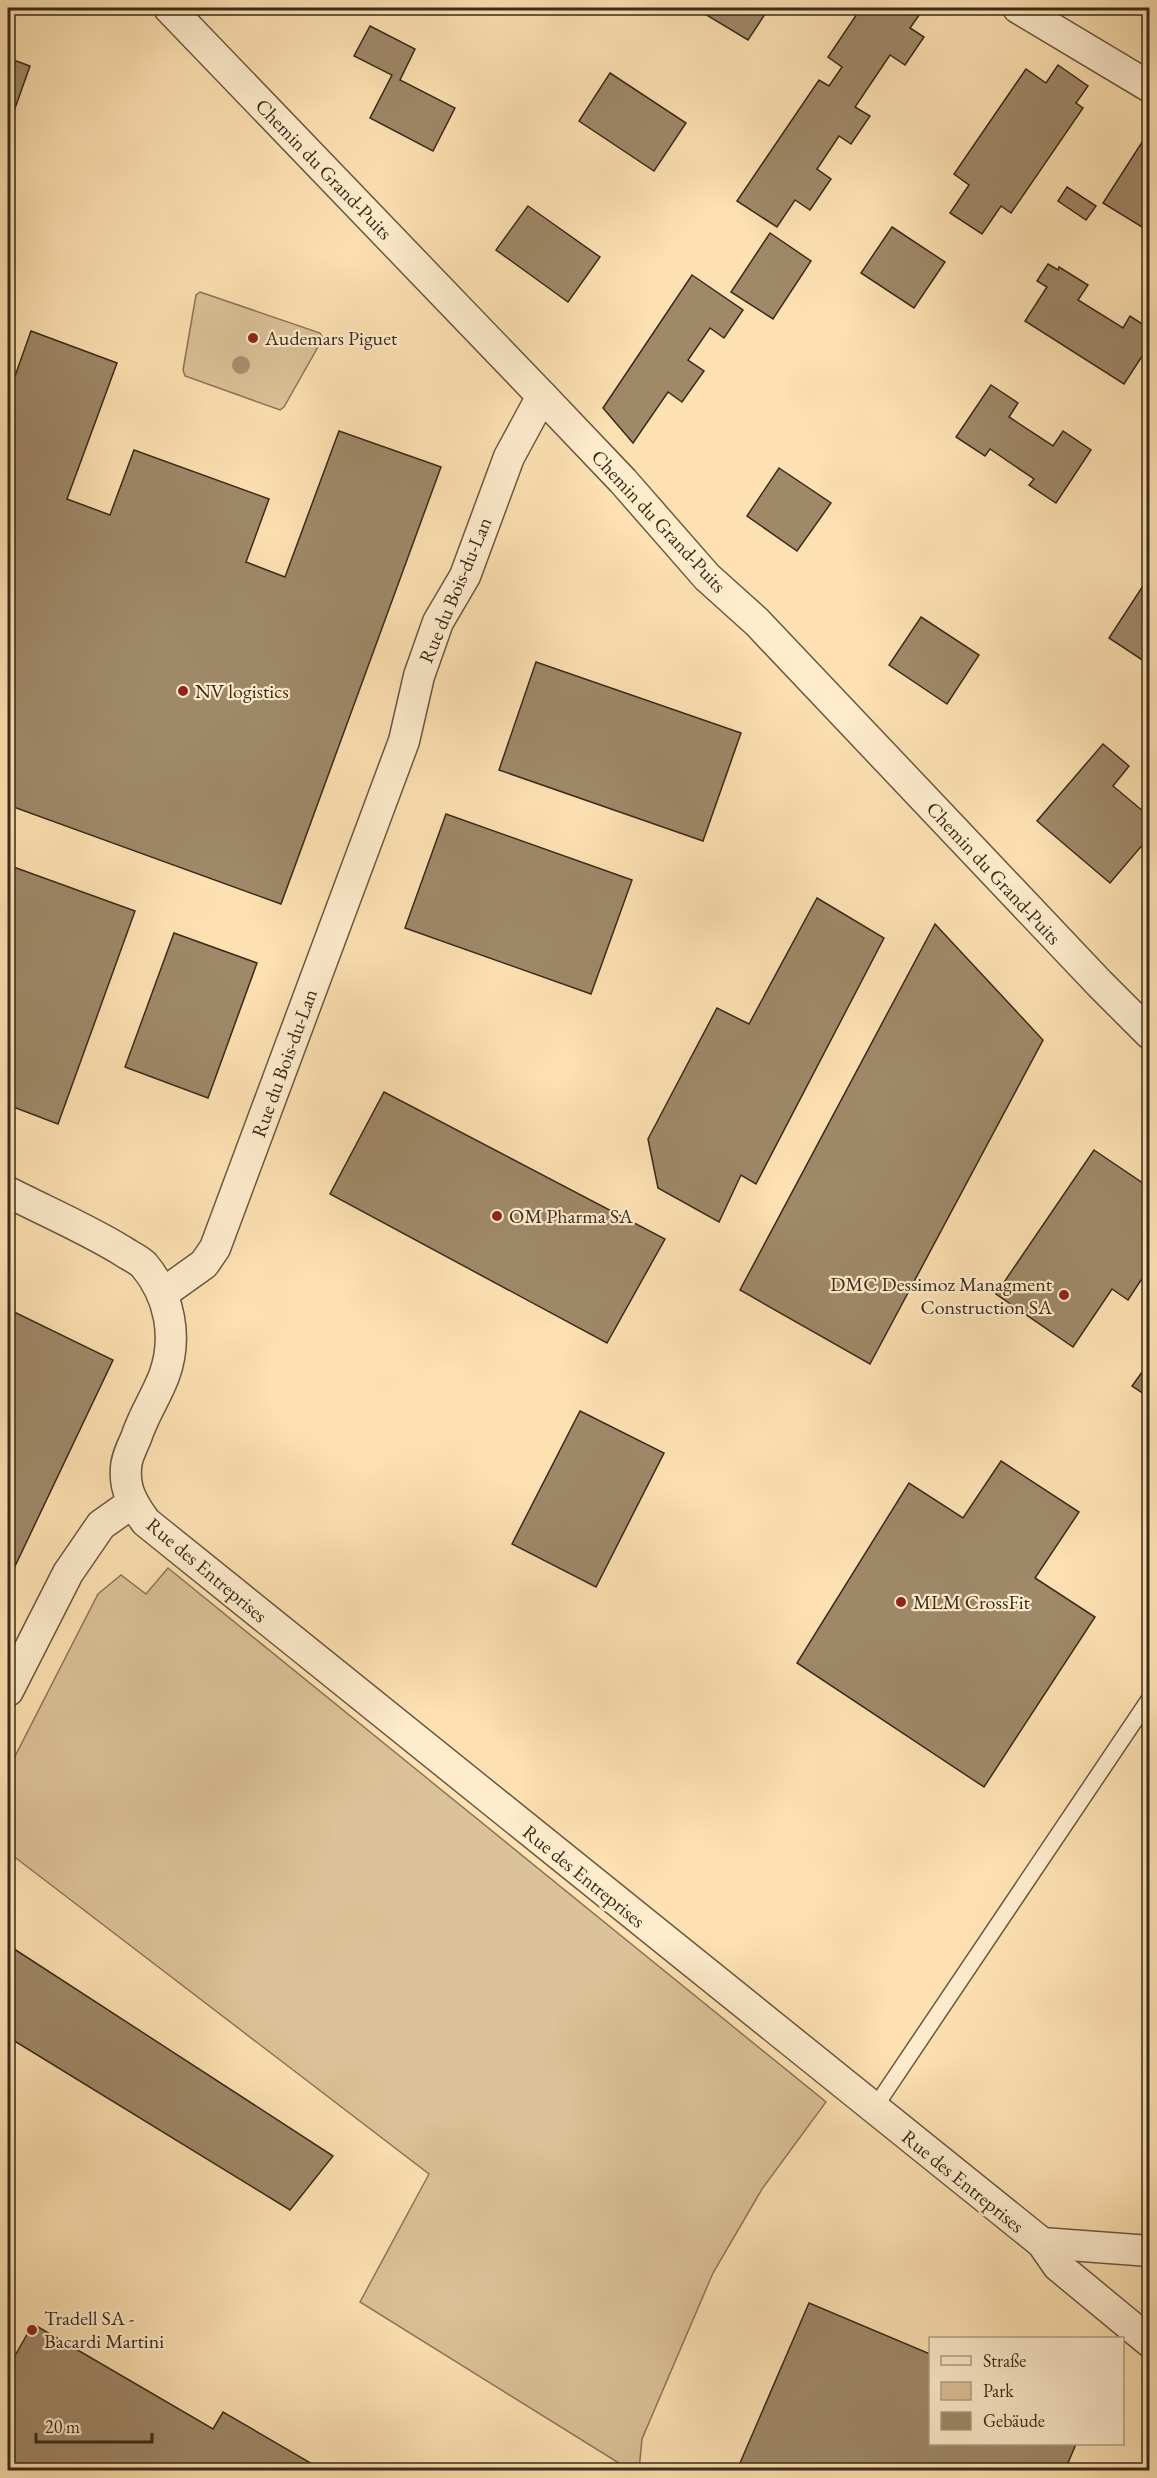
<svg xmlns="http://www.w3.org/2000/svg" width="1157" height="2478" viewBox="0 0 1157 2478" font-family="'EB Garamond',serif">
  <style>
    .green { fill: #dcc298; stroke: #8a7659; stroke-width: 1.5 }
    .building { fill: #9f8969; stroke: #392a1a; stroke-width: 1.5 }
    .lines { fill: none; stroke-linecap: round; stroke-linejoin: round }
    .lane-casing { stroke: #6a5840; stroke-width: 18 }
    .street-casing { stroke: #6a5840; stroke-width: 33 }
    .lane { stroke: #feeccd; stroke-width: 15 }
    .street { stroke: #feeccd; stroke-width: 30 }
    .tree { fill: #a89170 }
    .poi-dot { fill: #8f2418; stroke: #feeccd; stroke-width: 2 }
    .labels { text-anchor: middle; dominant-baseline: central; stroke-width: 4.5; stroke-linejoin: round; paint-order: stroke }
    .street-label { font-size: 20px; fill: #392a1a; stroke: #feeccd }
    .poi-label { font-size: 20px; fill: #392a1a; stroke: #feeccd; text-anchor: start }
  </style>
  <rect width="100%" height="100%" fill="#fde1b2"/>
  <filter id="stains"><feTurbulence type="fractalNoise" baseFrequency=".00333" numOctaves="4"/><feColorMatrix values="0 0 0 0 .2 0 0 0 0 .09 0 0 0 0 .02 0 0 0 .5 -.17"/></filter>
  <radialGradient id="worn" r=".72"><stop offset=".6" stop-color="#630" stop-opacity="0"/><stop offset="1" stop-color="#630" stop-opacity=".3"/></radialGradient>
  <g class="green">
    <polygon points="200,292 320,333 323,338 284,407 280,410 185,376 183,370 196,295"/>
    <polygon points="168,1568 826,2102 762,2189 713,2273 642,2439 639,2470 630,2470 360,2302 429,2174 8,1852 8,1770 98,1594 121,1575 146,1594"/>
  </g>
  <g class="building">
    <polygon points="695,8 769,8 748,40"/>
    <polygon points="861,8 924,8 910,28 924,37 905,65 890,55 855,107 870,116 851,144 839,136 817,169 831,179 810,210 795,200 777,227 737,201 819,80 829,86 842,67 828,57"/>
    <polygon points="370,26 415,49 400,80 455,108 433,151 370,118 392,75 354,56"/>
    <polygon points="8,58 30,66 8,128"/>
    <polygon points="1058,65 1088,86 1076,103 1083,108 1011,213 1001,206 982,234 950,213 969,185 954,174 1026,69 1046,83"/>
    <polygon points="610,73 686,123 654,171 579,121"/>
    <polygon points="1144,139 1150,143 1150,232 1103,203"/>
    <polygon points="1067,187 1096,206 1086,220 1058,201"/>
    <polygon points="528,206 600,257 568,302 496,250"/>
    <polygon points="892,227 945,262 914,308 861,273"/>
    <polygon points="770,233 811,261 773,319 731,292"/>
    <polygon points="1048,264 1058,270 1059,267 1088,285 1078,300 1123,328 1130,316 1150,329 1150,344 1124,384 1025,321 1047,287 1037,281"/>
    <polygon points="692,275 743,310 724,338 710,328 688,360 704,371 682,402 668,392 633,443 603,408"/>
    <polygon points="31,331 117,363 67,499 110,515 134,450 269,499 246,562 285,577 339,431 441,467 281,904 8,805 8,396"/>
    <polygon points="991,385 1018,403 1009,417 1053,446 1063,431 1091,450 1056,503 1029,485 1034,479 990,449 985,456 956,437"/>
    <polygon points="779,468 831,503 797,551 747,516"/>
    <polygon points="1150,575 1150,665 1109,638"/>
    <polygon points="921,617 979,655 947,704 889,665"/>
    <polygon points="536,662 741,733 703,841 499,770"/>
    <polygon points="1103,744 1129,766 1113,786 1150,817 1150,836 1110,883 1037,821"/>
    <polygon points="446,814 632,880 591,994 405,928"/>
    <polygon points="8,865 135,911 58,1124 8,1105"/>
    <polygon points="817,898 884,938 756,1184 741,1175 719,1222 658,1188 648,1139 717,1008 749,1024"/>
    <polygon points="935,924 1043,1040 870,1364 740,1290"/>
    <polygon points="174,933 257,963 208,1098 125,1067"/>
    <polygon points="384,1092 665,1239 607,1343 330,1194"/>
    <polygon points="1094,1150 1150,1188 1150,1286 1141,1280 1128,1300 1112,1289 1073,1347 996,1294"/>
    <polygon points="8,1309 113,1360 8,1581"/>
    <polygon points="1150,1361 1150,1398 1132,1386"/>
    <polygon points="580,1411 664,1453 596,1587 512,1544"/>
    <polygon points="1001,1461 1079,1512 1035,1578 1095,1617 984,1787 797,1663 909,1483 963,1518"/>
    <polygon points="8,1945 333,2156 290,2210 8,2037"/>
    <polygon points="809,2303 930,2354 930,2444 1076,2444 1065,2470 737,2470"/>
    <polygon points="33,2324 213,2429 223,2412 314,2465 311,2470 8,2470 8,2368"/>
  </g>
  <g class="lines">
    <defs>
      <polyline id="lane" points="873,2110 1150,1698"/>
      <g id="street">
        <polyline points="169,8 542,396 623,481 707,577 757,622 1100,984 1150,1034"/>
        <polyline points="1018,8 1150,87"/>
        <path d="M8,1192C45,1211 85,1228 121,1250C128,1255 138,1259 144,1265C170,1296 178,1338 164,1376C156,1397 143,1416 136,1438C132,1447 126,1459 126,1468C124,1490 134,1506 146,1522L1042,2243L1058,2266L1150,2342"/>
        <polyline points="162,1294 204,1264 215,1248 404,741 419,676 438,622 465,576 509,457 542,396"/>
        <polyline points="8,1691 68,1573 101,1525 132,1503"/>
        <polyline points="1042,2243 1150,2251"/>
      </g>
    </defs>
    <use href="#lane" class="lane-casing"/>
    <use href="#street" class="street-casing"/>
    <use href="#lane" class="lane"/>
    <use href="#street" class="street"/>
  </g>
  <circle class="tree" cx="241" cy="365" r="9"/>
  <g class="poi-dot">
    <circle cx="253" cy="338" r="6"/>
    <circle cx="183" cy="691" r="6"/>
    <circle cx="497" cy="1216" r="6"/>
    <circle cx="1064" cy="1295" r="6"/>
    <circle cx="901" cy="1602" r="6"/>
    <circle cx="32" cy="2330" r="6"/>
  </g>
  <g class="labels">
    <g class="street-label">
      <text transform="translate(324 169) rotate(46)">Chemin du Grand-Puits</text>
      <text transform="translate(659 521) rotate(47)">Chemin du Grand-Puits</text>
      <text transform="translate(455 590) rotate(-67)">Rue du Bois-du-Lan</text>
      <text transform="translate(994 873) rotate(47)">Chemin du Grand-Puits</text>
      <text transform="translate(284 1063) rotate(-70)">Rue du Bois-du-Lan</text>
      <text transform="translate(207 1570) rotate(40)">Rue des Entreprises</text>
      <text transform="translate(584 1876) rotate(39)">Rue des Entreprises</text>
      <text transform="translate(963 2181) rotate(39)">Rue des Entreprises</text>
    </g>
    <g class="poi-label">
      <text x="265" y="338">Audemars Piguet</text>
      <text x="195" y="691">NV logistics</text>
      <text x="509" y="1216">OM Pharma SA</text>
      <text x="1052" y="1284" text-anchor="end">DMC Dessimoz Managment<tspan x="1052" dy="23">Construction SA</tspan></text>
      <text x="913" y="1602">MLM CrossFit</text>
      <text x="44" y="2318">Tradell SA -<tspan x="44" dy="23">Bacardi Martini</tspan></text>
    </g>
  </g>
  <rect width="1157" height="2478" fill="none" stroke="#fde1b2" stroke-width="30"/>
  <rect x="9" y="9" width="1139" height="2460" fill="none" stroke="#392a1a" stroke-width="3"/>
  <rect x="15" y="15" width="1127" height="2448" fill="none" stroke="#392a1a" stroke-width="1.5"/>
  <rect x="929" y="2337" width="195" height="108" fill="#feeccd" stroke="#af9e85" stroke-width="1.5"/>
  <rect x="941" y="2356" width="30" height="9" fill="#feeccd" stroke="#af9e85" stroke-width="1.5"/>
  <text x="983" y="2367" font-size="18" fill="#392a1a">Straße</text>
  <rect x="941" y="2382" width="30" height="18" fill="#dcc298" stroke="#af9e85" stroke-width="1.5"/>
  <text x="983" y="2397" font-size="18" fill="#392a1a">Park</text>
  <rect x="941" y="2412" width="30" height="18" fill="#9f8969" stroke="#af9e85" stroke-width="1.5"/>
  <text x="983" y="2427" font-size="18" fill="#392a1a">Gebäude</text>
  <path d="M36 2433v9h116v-9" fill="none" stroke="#392a1a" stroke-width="3"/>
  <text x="45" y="2433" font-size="18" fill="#392a1a" stroke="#feeccd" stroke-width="4.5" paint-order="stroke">20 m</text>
  <rect width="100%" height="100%" filter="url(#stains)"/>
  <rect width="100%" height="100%" fill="url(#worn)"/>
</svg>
